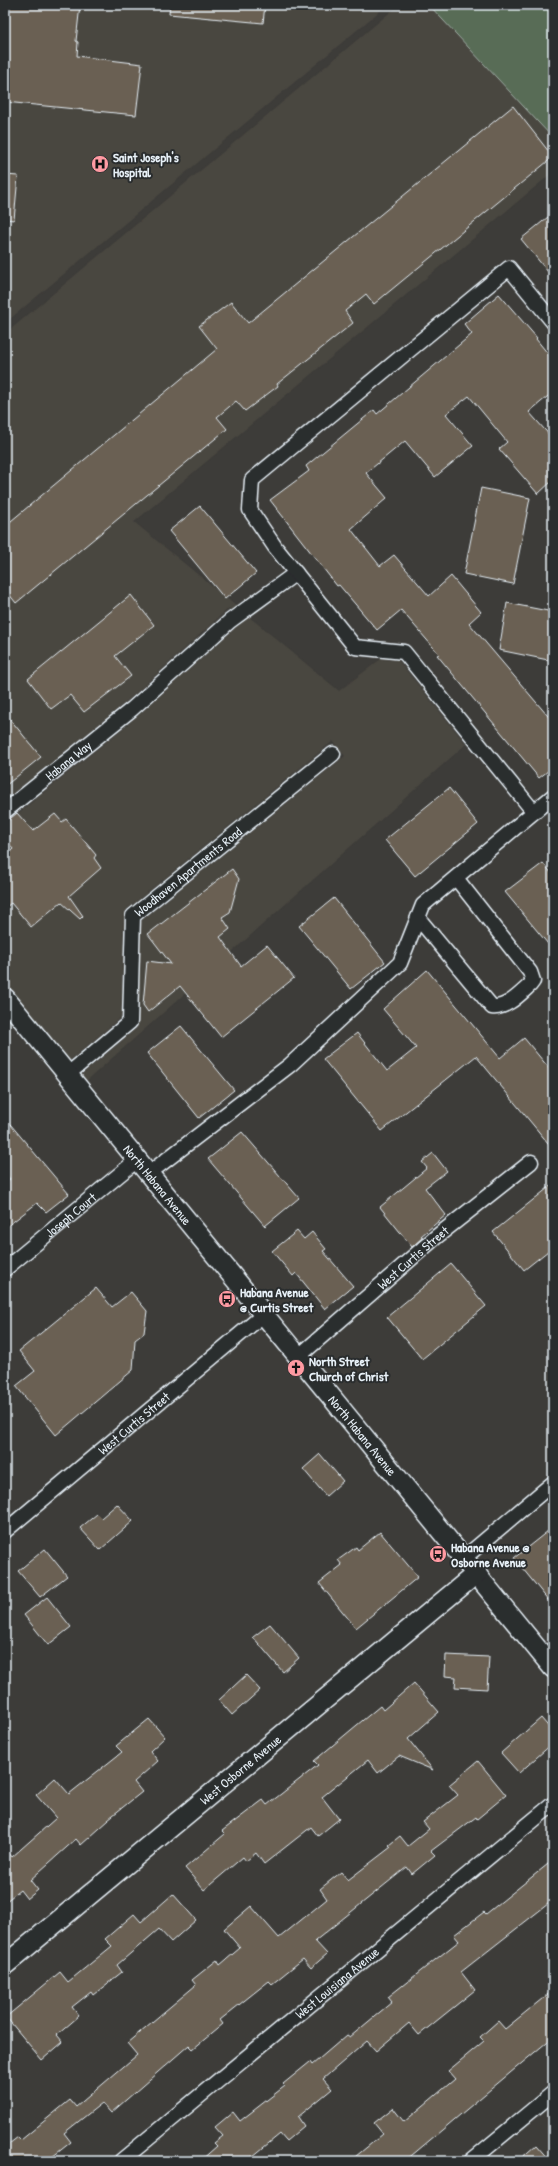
<svg xmlns="http://www.w3.org/2000/svg" width="558" height="2166" viewBox="0 0 558 2166" font-family="'Patrick Hand',sans-serif">
  <style>
    .built { fill: #4a4740 }
    .green { fill: #596c56; stroke: #a0aea7 }
    .building { fill: #6a6052; stroke: #e8f1f8 }
    .lines { fill: none; stroke-linecap: round; stroke-linejoin: round }
    .street-casing { stroke: #e8f1f8; stroke-width: 17 }
    .secondary-casing { stroke: #e8f1f8; stroke-width: 22 }
    .street { stroke: #2a2d2e; stroke-width: 14 }
    .secondary { stroke: #2a2d2e; stroke-width: 19 }
    .labels { text-anchor: middle; dominant-baseline: central; stroke-width: 4; stroke-linejoin: round; paint-order: stroke }
    .poi-label { font-size: 13px; font-weight: bold; fill: #e8f1f8; stroke: #2a2d2e; text-anchor: start }
    .street-label { font-size: 13px; fill: #e8f1f8; stroke: #2a2d2e }
  </style>
  <rect width="100%" height="100%" fill="#3d3c39"/>
  <filter id="ink" filterUnits="userSpaceOnUse"><feTurbulence type="fractalNoise" baseFrequency=".025" numOctaves="2"/><feDisplacementMap in="SourceGraphic" scale="8" xChannelSelector="R" yChannelSelector="G"/><feConvolveMatrix kernelMatrix="1 2 1 2 8 2 1 2 1" color-interpolation-filters="sRGB"/></filter>
  <g filter="url(#ink)">
    <g class="built">
      <polygon points="5,5 387,5 5,323"/>
      <polygon points="399,5 429,5 553,138 553,172 134,522 339,691 381,659 398,660 466,744 84,1083 79,1077 136,1029 138,1023 141,921 345,756 333,741 127,909 124,915 121,1017 68,1062 5,985 5,824 132,721 242,622 229,608 126,702 5,800 5,334"/>
    </g>
    <polygon class="green" points="429,5 553,5 553,138 538,122"/>
    <g class="building">
      <polygon points="5,5 80,5 76,41 78,42 77,56 142,64 136,115 5,102"/>
      <polygon points="170,5 265,5 263,23 169,14"/>
      <polygon points="513,106 553,157 374,304 366,294 345,311 353,323 277,384 278,386 245,411 236,401 217,417 227,429 16,603 5,589 5,526 217,349 199,326 231,302 248,323"/>
      <polygon points="5,175 18,176 14,220 5,219"/>
      <polygon points="553,213 553,278 521,239"/>
      <polygon points="499,294 537,338 536,339 553,360 553,392 529,412 553,439 553,480 538,494 499,449 507,442 469,396 446,414 473,446 435,477 405,441 366,473 387,498 351,529 380,566 394,555 429,596 451,576 481,612 469,623 553,722 553,767 539,778 437,655 439,654 401,610 377,630 339,585 337,586 270,500 309,471 306,466 374,410 377,414 472,334 464,324"/>
      <polygon points="481,488 530,498 513,584 464,574"/>
      <polygon points="200,506 256,573 225,599 169,531"/>
      <polygon points="131,595 154,625 115,656 131,676 84,712 70,695 51,709 28,679"/>
      <polygon points="507,603 553,612 553,661 499,650"/>
      <polygon points="5,713 41,757 5,786"/>
      <polygon points="449,788 478,824 415,876 385,840"/>
      <polygon points="17,813 33,831 55,814 62,822 66,819 96,855 94,858 101,868 69,896 83,916 80,919 61,902 31,927 11,903 5,908 5,856 13,849 5,839 5,823"/>
      <polygon points="543,863 553,875 553,950 505,892"/>
      <polygon points="232,869 239,879 230,912 222,917 230,929 220,937 241,966 267,945 294,978 221,1037 180,986 148,1012 143,1005 147,961 171,964 148,934"/>
      <polygon points="334,898 385,962 351,989 299,926"/>
      <polygon points="427,970 500,1058 524,1038 553,1073 553,1149 476,1056 382,1131 323,1059 357,1033 387,1071 416,1048 383,1009"/>
      <polygon points="181,1026 234,1090 199,1118 147,1053"/>
      <polygon points="5,1118 69,1194 46,1212 37,1203 5,1228 5,1184 10,1179 5,1173"/>
      <polygon points="242,1132 299,1198 265,1226 208,1159"/>
      <polygon points="433,1153 447,1171 425,1188 446,1215 421,1236 423,1237 412,1247 380,1207 427,1168 422,1162"/>
      <polygon points="553,1184 553,1247 524,1270 493,1232"/>
      <polygon points="297,1231 304,1239 312,1232 326,1249 323,1251 353,1286 325,1309 296,1273 293,1276 272,1251"/>
      <polygon points="451,1264 486,1306 422,1359 387,1317"/>
      <polygon points="96,1288 112,1307 131,1292 147,1311 144,1333 135,1340 133,1370 56,1435 16,1386 35,1371 19,1351"/>
      <polygon points="320,1454 343,1481 326,1496 303,1469"/>
      <polygon points="117,1504 133,1521 100,1550 80,1528 97,1514 101,1518"/>
      <polygon points="553,1527 553,1606 514,1558"/>
      <polygon points="380,1532 418,1577 356,1628 319,1583 342,1565 338,1560 356,1547 358,1550"/>
      <polygon points="45,1549 67,1576 40,1597 18,1571"/>
      <polygon points="47,1597 71,1627 48,1645 24,1615"/>
      <polygon points="270,1624 299,1658 283,1672 253,1637"/>
      <polygon points="446,1655 489,1657 487,1689 455,1687 456,1677 445,1676"/>
      <polygon points="246,1675 260,1690 232,1715 219,1700"/>
      <polygon points="414,1683 439,1712 408,1739 433,1770 399,1756 378,1773 368,1760 322,1797 339,1819 318,1836 311,1827 264,1864 256,1853 246,1861 243,1857 204,1890 185,1868 225,1834 222,1831 263,1800 267,1805 318,1765 314,1761 351,1730 380,1706 383,1710"/>
      <polygon points="541,1718 553,1732 553,1743 519,1773 501,1753"/>
      <polygon points="149,1719 165,1737 150,1751 158,1761 134,1782 142,1792 108,1819 109,1820 81,1845 76,1839 30,1880 38,1890 27,1899 20,1890 5,1902 5,1848 12,1857 56,1818 36,1795 55,1778 69,1794 122,1752 116,1746"/>
      <polygon points="478,1761 506,1795 477,1819 476,1817 431,1851 435,1855 412,1874 407,1867 315,1941 327,1954 311,1968 303,1959 272,1984 269,1981 220,2020 223,2024 193,2049 189,2045 111,2113 102,2103 64,2133 71,2142 47,2161 5,2161 5,2147 18,2137 21,2140 70,2100 76,2107 137,2055 127,2043 196,1985 192,1980 217,1960 220,1965 240,1948 224,1929 251,1906 279,1938 327,1899 320,1889 341,1872 348,1880 391,1847 389,1845 400,1836 408,1846 429,1829 423,1822 458,1795 449,1785"/>
      <polygon points="553,1860 553,1900 461,1972 475,1990 419,2035 409,2023 376,2051 367,2041 323,2079 332,2089 298,2117 304,2126 286,2141 280,2134 247,2161 200,2161 217,2146 214,2143 223,2136 215,2127 233,2112 240,2121 285,2086 283,2084 310,2062 312,2065 347,2035 350,2037 392,2002 388,1997 459,1941 454,1935 484,1912 486,1914"/>
      <polygon points="173,1894 196,1920 171,1942 159,1929 117,1965 122,1972 93,1995 91,1992 72,2007 79,2016 57,2035 63,2042 42,2060 6,2017 60,1972 68,1982 112,1946 105,1939 134,1914 141,1922"/>
      <polygon points="553,1990 553,2037 405,2161 350,2161 383,2134 374,2123 393,2108 404,2122 455,2079 448,2071 484,2041 480,2037 498,2021 505,2029"/>
      <polygon points="536,2145 550,2161 518,2161"/>
    </g>
    <g class="lines">
      <defs>
        <g id="street">
          <path id="s1" d="M5,811L132,709L230,621L296,573"/>
          <polyline points="534,812 404,652 355,647 275,547 250,510 252,480 509,268 553,322"/>
          <path d="M418,918L492,1007C506,1009 520,994 530,985L533,981L530,972L456,878"/>
          <path id="s2" d="M67,1075L130,1022L133,916L333,754"/>
          <polyline points="148,1174 290,1065 400,963 423,905 553,796"/>
          <path id="s3" d="M5,1269L137,1160"/>
          <path id="s4" d="M298,1357L436,1237L531,1162"/>
          <path id="s5" d="M5,1531L263,1315"/>
          <polyline points="464,1558 553,1483"/>
          <path id="s6" d="M121,2161L553,1804"/>
          <polyline points="471,2161 553,2093"/>
        </g>
        <g id="secondary">
          <path id="s7" d="M5,998L553,1668"/>
          <path id="s8" d="M5,1965L477,1573"/>
        </g>
      </defs>
      <use href="#street" class="street-casing"/>
      <use href="#secondary" class="secondary-casing"/>
      <use href="#street" class="street"/>
      <use href="#secondary" class="secondary"/>
    </g>
  </g>
  <defs>
    <symbol id="hospital-disc" viewBox="-11 -11 22 22"><circle r="9.5" fill="#ff9aa2" stroke="#2a2d2e"/><path d="M-5-5h3v3.5h4V-5h3V5h-3V1.5h-4V5h-3Z" fill="#111"/></symbol>
    <symbol id="bus-disc" viewBox="-11 -11 22 22"><circle r="9.5" fill="#ff9aa2" stroke="#2a2d2e"/><path d="M-5-6H5V4H4V6H2V4H-2V6H-4V4H-5ZM-3.5-4V0h7V-4ZM-3.5 1.2v1.5H-2V1.2ZM2 1.2v1.5H3.5V1.2Z" fill="#111"/></symbol>
    <symbol id="church-disc" viewBox="-11 -11 22 22"><circle r="9.5" fill="#ff9aa2" stroke="#2a2d2e"/><path d="M-1.2-6h2.4v3.5h3.3v2.4h-3.3V6h-2.4V-.1h-3.3v-2.4h3.3Z" fill="#111"/></symbol>
  </defs>
  <g fill-rule="evenodd">
    <use href="#hospital-disc" x="90" y="154" width="20" height="20"/>
    <use href="#bus-disc" x="217" y="1289" width="20" height="20"/>
    <use href="#church-disc" x="286" y="1358" width="20" height="20"/>
    <use href="#bus-disc" x="428" y="1544" width="20" height="20"/>
  </g>
  <g class="labels">
    <g class="poi-label">
      <text x="113" y="157">Saint Joseph's<tspan x="113" dy="15">Hospital</tspan></text>
      <text x="240" y="1292">Habana Avenue<tspan x="240" dy="15">@ Curtis Street</tspan></text>
      <text x="309" y="1361">North Street<tspan x="309" dy="15">Church of Christ</tspan></text>
      <text x="451" y="1547">Habana Avenue @<tspan x="451" dy="15">Osborne Avenue</tspan></text>
    </g>
    <g class="street-label">
      <text stroke="none"><textPath href="#s1" startOffset="81">Habana Way</textPath></text>
      <text stroke="none"><textPath href="#s2" startOffset="259">Woodhaven Apartments Road</textPath></text>
      <text stroke="none"><textPath href="#s7" startOffset="241">North Habana Avenue</textPath></text>
      <text stroke="none"><textPath href="#s3" startOffset="85">Joseph Court</textPath></text>
      <text stroke="none"><textPath href="#s4" startOffset="152">West Curtis Street</textPath></text>
      <text stroke="none"><textPath href="#s5" startOffset="168">West Curtis Street</textPath></text>
      <text stroke="none"><textPath href="#s7" startOffset="565">North Habana Avenue</textPath></text>
      <text stroke="none"><textPath href="#s8" startOffset="306">West Osborne Avenue</textPath></text>
      <text stroke="none"><textPath href="#s6" startOffset="280">West Louisiana Avenue</textPath></text>
    </g>
  </g>
  <rect width="558" height="2166" fill="none" stroke="#2a2d2e" stroke-width="20"/>
  <rect x="10" y="10" width="538" height="2146" fill="none" stroke="#e8f1f8" stroke-width="1.5" filter="url(#ink)"/>
</svg>
